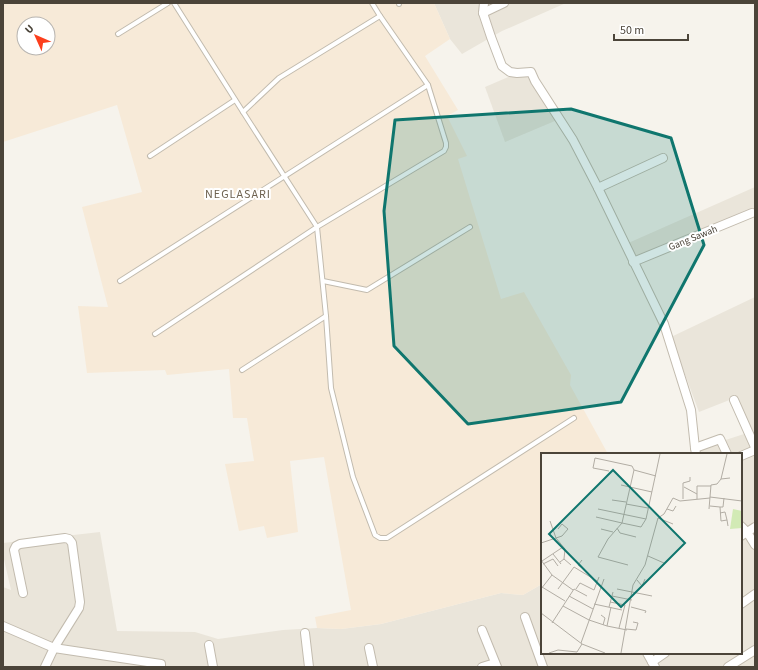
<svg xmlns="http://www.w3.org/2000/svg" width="758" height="670" viewBox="0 0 758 670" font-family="'Source Sans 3',sans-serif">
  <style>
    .residential { fill: #eae5da }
    .commercial { fill: #f7ead8; fill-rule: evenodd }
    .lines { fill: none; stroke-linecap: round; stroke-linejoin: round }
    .service-casing { stroke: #c2bbae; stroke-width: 6 }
    .minor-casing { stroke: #c2bbae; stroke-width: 10 }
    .service { stroke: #fff; stroke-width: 4 }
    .minor { stroke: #fff; stroke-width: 8 }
    .marked { fill: #0f766e; fill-opacity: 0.2; stroke: #0f766e; stroke-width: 3; stroke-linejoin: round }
    .labels { text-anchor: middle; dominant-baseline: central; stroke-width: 4; stroke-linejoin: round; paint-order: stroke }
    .street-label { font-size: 10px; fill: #4b4439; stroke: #fff }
    .quarter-label { font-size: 12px; letter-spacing: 1px; fill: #6e6250; stroke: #fff }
    .inset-road { fill: none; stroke: #b2ada4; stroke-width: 1 }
    .view { fill: #0f766e; fill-opacity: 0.15; stroke: #0f766e; stroke-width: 2 }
    .inset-edge { fill: none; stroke: #4b4439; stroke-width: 2 }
  </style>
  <rect width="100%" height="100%" fill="#f6f3ec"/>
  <g class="residential">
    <polygon points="434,3 566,3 502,31 462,54 450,39"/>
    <polygon points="531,67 562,118 505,142 485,87"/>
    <polygon points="755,187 755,211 634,264 626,244"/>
    <polygon points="755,297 755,667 3,667 3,587 11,590 3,555 3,543 100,532 117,631 195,632 218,639 283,630 317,628 341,629 381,624 501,593 523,595 542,584 542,653 741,653 741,454 700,454 698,449 744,434 732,399 699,412 671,337"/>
  </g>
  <path class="commercial" d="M3,3H434L450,39L425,56L458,110L447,116L467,156L458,159L501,299L524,292L571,375L570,385L608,454H542V584L523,595L501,593L381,624L341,629L317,628L315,617L351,610L324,457L290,461L298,532L267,538L264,526L239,531L225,464L254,461L247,418H233L229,369L167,375L165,370L87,373L78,306L108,307L82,207L142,192L117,105L3,142ZM24,24H48V48H24Z"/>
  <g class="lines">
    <defs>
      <g id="service">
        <polyline points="372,3 380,16 428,85"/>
        <polyline points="399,3 399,4"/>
        <polyline points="118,34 168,3"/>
        <polyline points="243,112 279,78 380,16"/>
        <polyline points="150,156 235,100"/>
        <polyline points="120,281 428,85 446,143 446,147 444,151 317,227 326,316 331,388 353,477 375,535 380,538 387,538 574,418"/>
        <polyline points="323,281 367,290 470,227"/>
        <polyline points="155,334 317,227 243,112 174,3"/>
        <polyline points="242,370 326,316"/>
      </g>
      <g id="minor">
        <polyline points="484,3 483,13 491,37 502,66 510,72 517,73 531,72 535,81 573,140 598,188 664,324 691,410 695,448 696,454"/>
        <polyline points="483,13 504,3"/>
        <polyline points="598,188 663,158"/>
        <polyline points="633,262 752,213"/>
        <polyline points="734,400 755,447"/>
        <polyline points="695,448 720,439 727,454"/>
        <polyline points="741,456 755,450"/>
        <polyline points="741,526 747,532 755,545"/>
        <polyline points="741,536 755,527"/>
        <polyline points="23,593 14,550 16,546 20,544 65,538 69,539 72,543 80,602 79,608 54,648 45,667"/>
        <polyline points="741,604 755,594"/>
        <polyline points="525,617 543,667"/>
        <polyline points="3,626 54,648 161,664 161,667"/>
        <polyline points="482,630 497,667"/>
        <polyline points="305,633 309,667"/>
        <polyline points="209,645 213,667"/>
        <polyline points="369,648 373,667"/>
        <polyline points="647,653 655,667"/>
        <polyline points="652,662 665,653"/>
        <polyline points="482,667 495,663"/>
        <polyline points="728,667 755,650"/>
      </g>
    </defs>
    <use href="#service" class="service-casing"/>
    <use href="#minor" class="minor-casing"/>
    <use href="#service" class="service"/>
    <use href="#minor" class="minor"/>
  </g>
  <path class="marked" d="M571,109L671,138L704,245L621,402L468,424L394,346L384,211L395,120Z"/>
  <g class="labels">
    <g class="street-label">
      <text transform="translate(693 238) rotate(-22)">Gang Sawah</text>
    </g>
    <g class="quarter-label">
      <text x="238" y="194">NEGLASARI</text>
    </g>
  </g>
  <g transform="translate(541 453)">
    <rect width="201" height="201" fill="#f6f3ec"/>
    <path d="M192,56L201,58V75L189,76Z" fill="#d2eab5"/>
    <path class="inset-road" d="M68,18L52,15L54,5L91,13L93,17L115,23M180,26L186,1M80,32L111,39M143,34L156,41M169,44L201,48M142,46V30L149,28V24M156,46V33H170M71,47L85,49M85,51L107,55M169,53L179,54L180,68L186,67L187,73M179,54H182L183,45M57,56L105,66L100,74L81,70L67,86L57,104L87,112M126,56L132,58L135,53M168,56L170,32L176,31L180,26L189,25M179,60L184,59L186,67M55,64L81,70L93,17M117,65L132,71M105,66L119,1M9,68L15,85L24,96L23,106M76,75L79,80L95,84M60,76L72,79M0,90L21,83L27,76L21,71L17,76M12,101L20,111M107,103L123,110M0,107L11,122L32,137M41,107L37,112L44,117M1,108L22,94M19,109L23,106L30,112M2,111L12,106L17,113M96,127L101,133L104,126M1,134L24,148M0,136L11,122M17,136L33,114L56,128M35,136L39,130L53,137L58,124M76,136L111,143M28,143L52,156M71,143L91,147M69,149L84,152L78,175M53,151L81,157M22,153L48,167M68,154L72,139M90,154L105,158L104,160M0,160L41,191L64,200M60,162L64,165L62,172M48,167L66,173L70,154M11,170L33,136L46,143M66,173L86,177M85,176L95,177L97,170L92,169M40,190L63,126M8,200L17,197L36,199L41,191M80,200L92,132L104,112L117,65L123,61L132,45L139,48L169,45"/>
    <path class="view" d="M72,17L144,90L80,154L8,81Z"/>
    <rect width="201" height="201" class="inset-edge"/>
  </g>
  <rect width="758" height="670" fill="none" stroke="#4b4439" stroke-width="8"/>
  <g transform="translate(36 36) rotate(315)"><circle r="19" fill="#ffffff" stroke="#b7b4b0"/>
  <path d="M0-3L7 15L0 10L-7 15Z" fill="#fc3f1d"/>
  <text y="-6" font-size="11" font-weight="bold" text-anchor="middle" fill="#4b4439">U</text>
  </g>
  <path d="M614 34v6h74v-6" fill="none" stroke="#4b4439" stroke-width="2"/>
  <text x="620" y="34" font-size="12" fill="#4b4439" stroke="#ffffff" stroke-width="3" paint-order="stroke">50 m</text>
</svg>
